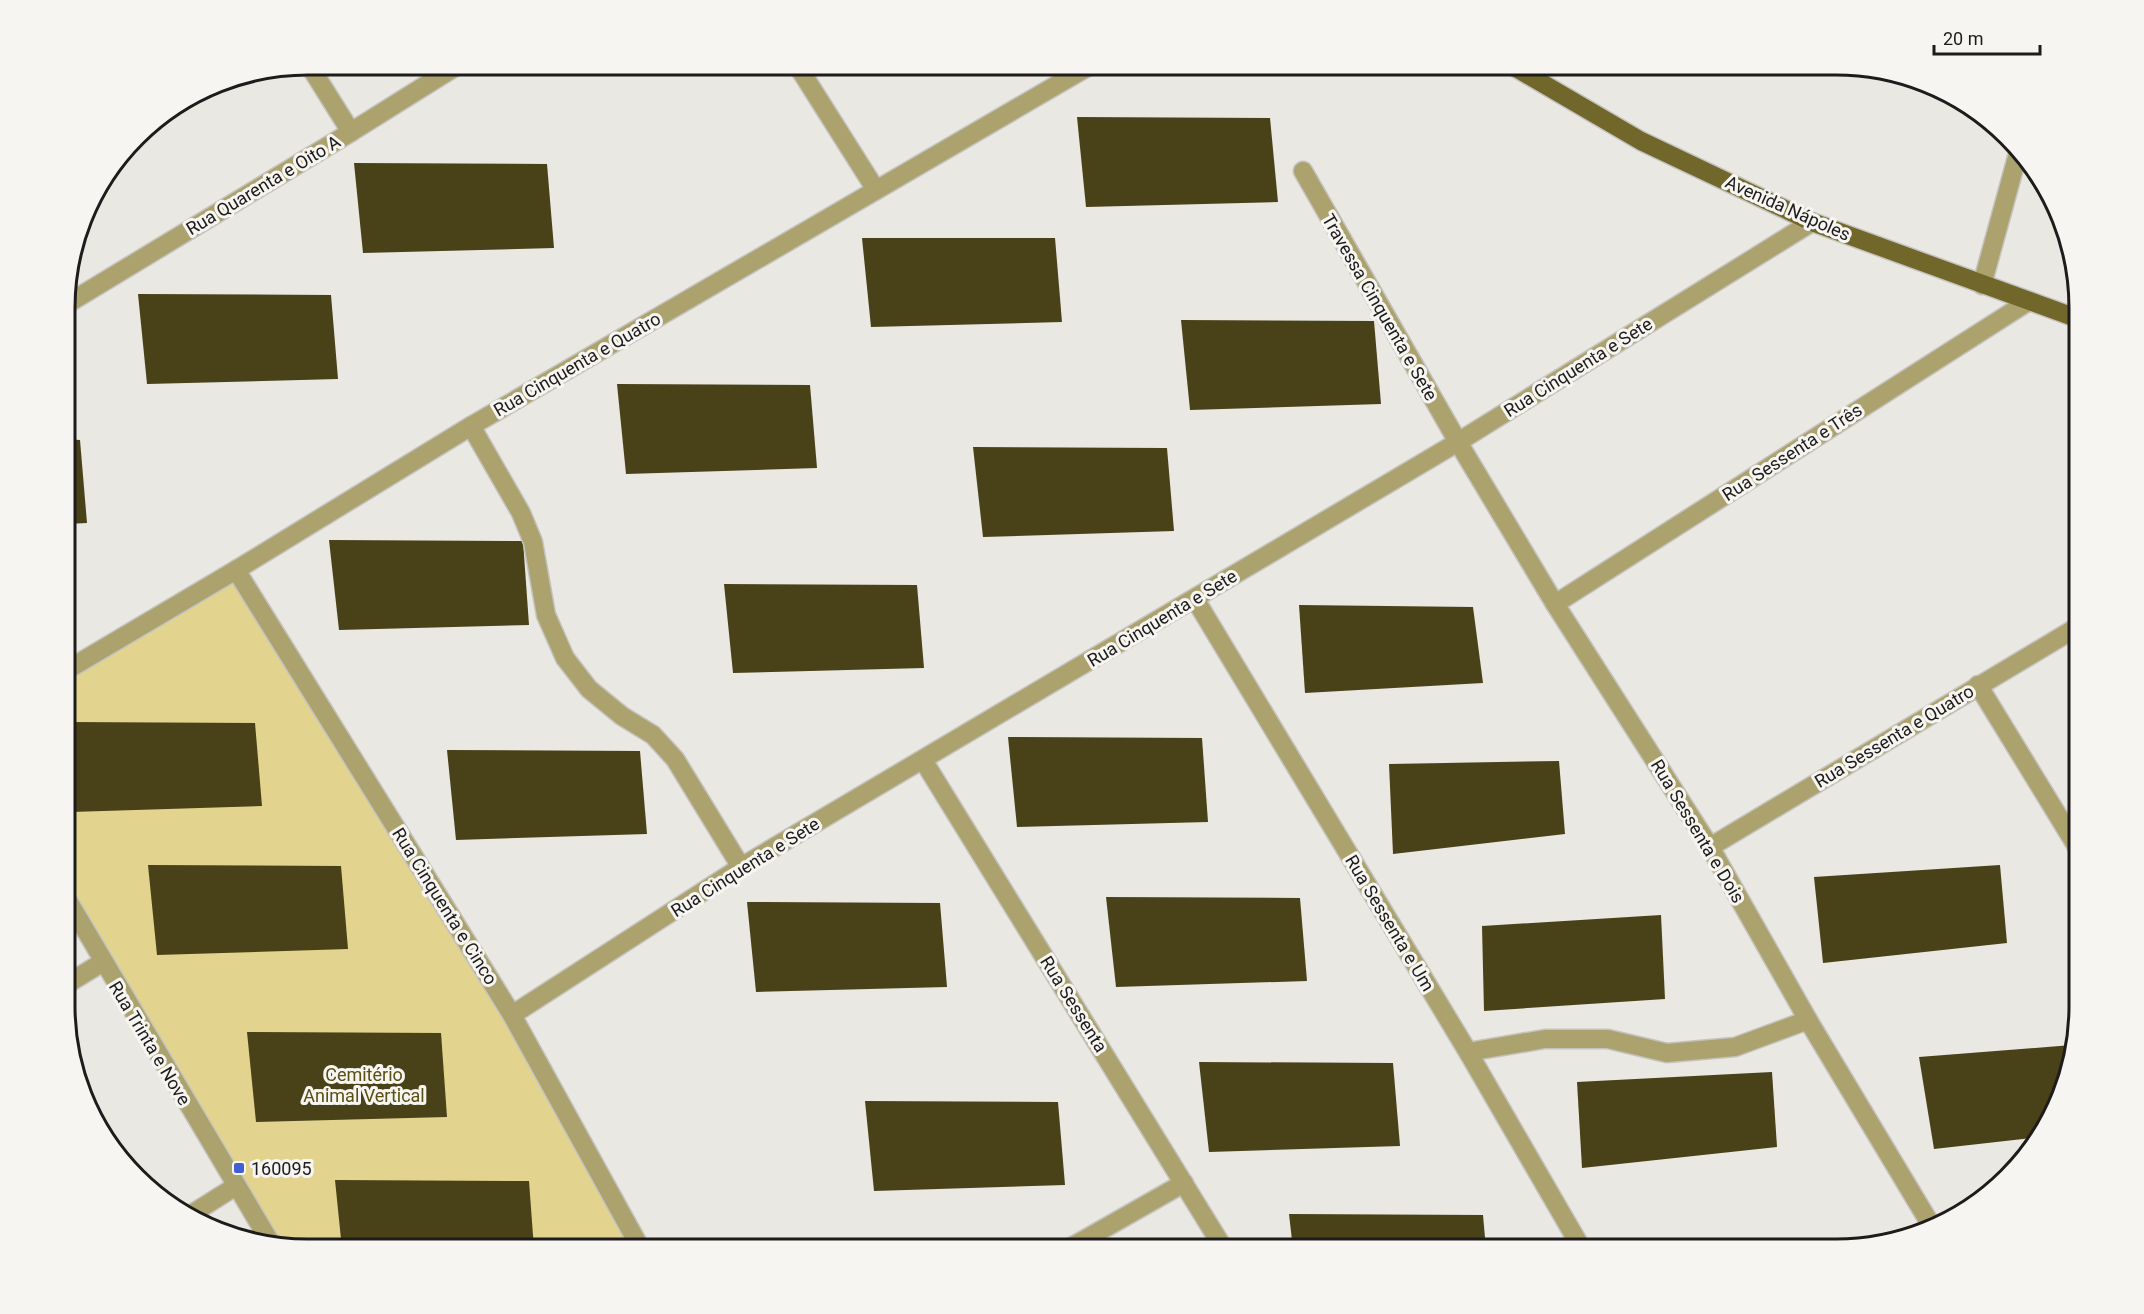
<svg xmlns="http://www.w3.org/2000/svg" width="2144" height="1314" viewBox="0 0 2144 1314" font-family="Roboto,sans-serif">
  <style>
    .green { fill: #e2d48e }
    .building { fill: #494117 }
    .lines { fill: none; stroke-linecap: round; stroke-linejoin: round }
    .minor-casing { stroke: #c4c3bf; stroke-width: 21 }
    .major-casing { stroke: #c4c3bf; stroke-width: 21 }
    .minor { stroke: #aca26d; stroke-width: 18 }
    .major { stroke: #72672a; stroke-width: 18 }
    .poi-dot { fill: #415fd2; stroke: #f6f5f1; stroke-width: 2 }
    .labels { text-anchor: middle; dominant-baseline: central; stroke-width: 6; stroke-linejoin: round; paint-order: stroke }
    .street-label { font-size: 18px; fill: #1d1c1b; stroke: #f6f5f1 }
    .park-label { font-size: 18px; fill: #5a4f13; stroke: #f6f5f1 }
    .poi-label { font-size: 18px; fill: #1d1c1b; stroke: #f6f5f1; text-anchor: start }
    .rim { fill: none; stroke: #1d1c1b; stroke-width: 3 }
  </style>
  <rect width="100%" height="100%" fill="#e9e8e3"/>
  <polygon class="green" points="236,570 641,1249 307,1249 271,1245 67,899 67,670"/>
  <g class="building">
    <polygon points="1077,117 1270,118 1278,202 1086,207"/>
    <polygon points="354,163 547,164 554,248 363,253"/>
    <polygon points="862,238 1055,238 1062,322 871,327"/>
    <polygon points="138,294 331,295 338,379 147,384"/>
    <polygon points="1181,320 1374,321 1381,404 1190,410"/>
    <polygon points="617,384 810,385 817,468 626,474"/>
    <polygon points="67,439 80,440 87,523 67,524"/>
    <polygon points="973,447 1167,448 1174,531 983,537"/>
    <polygon points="329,540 523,541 529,625 339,630"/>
    <polygon points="724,584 917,585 924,668 733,673"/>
    <polygon points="1299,605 1473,607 1483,683 1305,693"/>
    <polygon points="67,722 255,723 262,806 71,812 67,769"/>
    <polygon points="1008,737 1202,738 1208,822 1017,827"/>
    <polygon points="447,750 640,751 647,834 456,840"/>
    <polygon points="1559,761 1565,834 1393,854 1389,764"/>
    <polygon points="148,865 341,866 348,949 157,955"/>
    <polygon points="2000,865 2007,943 1823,963 1814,877"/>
    <polygon points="1106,897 1300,898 1307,981 1116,987"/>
    <polygon points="747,902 940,903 947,987 756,992"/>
    <polygon points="1661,915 1665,999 1484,1011 1482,926"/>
    <polygon points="247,1032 441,1033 447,1117 256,1122"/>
    <polygon points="2072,1045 2047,1128 2040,1137 1934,1149 1919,1057"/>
    <polygon points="1199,1062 1393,1063 1400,1146 1209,1152"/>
    <polygon points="1772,1072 1777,1147 1582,1168 1577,1082"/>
    <polygon points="865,1101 1058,1102 1065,1185 874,1191"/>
    <polygon points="335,1180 529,1181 534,1249 342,1249"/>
    <polygon points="1289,1214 1483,1215 1486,1249 1293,1249"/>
    <polygon points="1860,1239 1861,1246 1852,1249 1672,1249 1671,1242"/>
  </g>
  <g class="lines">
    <defs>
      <g id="minor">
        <polyline points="309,65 351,132"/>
        <polyline points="797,65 876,190"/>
        <polyline points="1303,171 1458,442 1555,604 1710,847 1808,1020 1931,1225"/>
        <polyline points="1982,285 2019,150"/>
        <polyline points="67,304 351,132 458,65"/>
        <polyline points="471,426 521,513 533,542 546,615 565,658 589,689 622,716 653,735 675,759 741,867"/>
        <polyline points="236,570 512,1015 641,1249"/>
        <polyline points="1195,599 1468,1052 1582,1249"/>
        <polyline points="1555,604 2029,301"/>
        <polyline points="67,670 236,570 471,426 1091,65"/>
        <polyline points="1978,685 2079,850"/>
        <polyline points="923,760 1224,1249"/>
        <polyline points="1710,847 2079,626"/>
        <polyline points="67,899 272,1245"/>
        <polyline points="67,984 103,962"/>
        <polyline points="512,1015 741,867 1458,442 1812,222"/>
        <polyline points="1468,1052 1545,1039 1608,1039 1667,1053 1735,1047 1808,1020"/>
        <polyline points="187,1217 236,1186"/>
        <polyline points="1068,1249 1184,1183"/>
      </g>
      <polyline id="major" points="1511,65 1641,141 1812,222 2079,319"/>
    </defs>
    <use href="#minor" class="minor-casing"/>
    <use href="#major" class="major-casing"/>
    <use href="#minor" class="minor"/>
    <use href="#major" class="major"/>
  </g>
  <rect class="poi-dot" x="233" y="1162" width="12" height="12" rx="3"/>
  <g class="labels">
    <g class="street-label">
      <text transform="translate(263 185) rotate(-31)">Rua Quarenta e Oito A</text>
      <text transform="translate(1788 208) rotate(24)">Avenida Nápoles</text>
      <text transform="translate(1380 307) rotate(60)">Travessa Cinquenta e Sete</text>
      <text transform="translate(577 364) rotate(-30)">Rua Cinquenta e Quatro</text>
      <text transform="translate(1578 367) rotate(-32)">Rua Cinquenta e Sete</text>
      <text transform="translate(1792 452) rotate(-33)">Rua Sessenta e Três</text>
      <text transform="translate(1162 618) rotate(-31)">Rua Cinquenta e Sete</text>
      <text transform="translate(1894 736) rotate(-31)">Rua Sessenta e Quatro</text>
      <text transform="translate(1698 831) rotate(59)">Rua Sessenta e Dois</text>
      <text transform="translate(745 867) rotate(-32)">Rua Cinquenta e Sete</text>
      <text transform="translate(445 906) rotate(58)">Rua Cinquenta e Cinco</text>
      <text transform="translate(1390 923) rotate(59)">Rua Sessenta e Um</text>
      <text transform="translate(1074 1004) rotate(58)">Rua Sessenta</text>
      <text transform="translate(150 1043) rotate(59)">Rua Trinta e Nove</text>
    </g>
    <g class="park-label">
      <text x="364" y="1074">Cemitério<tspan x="364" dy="21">Animal Vertical</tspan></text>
    </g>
    <g class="poi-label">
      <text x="251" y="1168">160095</text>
    </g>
  </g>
  <path d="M0 0H2144V1314H0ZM308 75H1836A233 233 0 0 1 2069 308V1006A233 233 0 0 1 1836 1239H308A233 233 0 0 1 75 1006V308A233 233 0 0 1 308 75Z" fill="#f6f5f1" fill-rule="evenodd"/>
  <path class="rim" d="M308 75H1836A233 233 0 0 1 2069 308V1006A233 233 0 0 1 1836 1239H308A233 233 0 0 1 75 1006V308A233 233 0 0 1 308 75Z"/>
  <path d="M1934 45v9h106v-9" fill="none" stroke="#1d1c1b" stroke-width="3"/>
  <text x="1943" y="45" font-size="18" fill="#1d1c1b" stroke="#f6f5f1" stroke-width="4.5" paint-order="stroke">20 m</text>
</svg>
